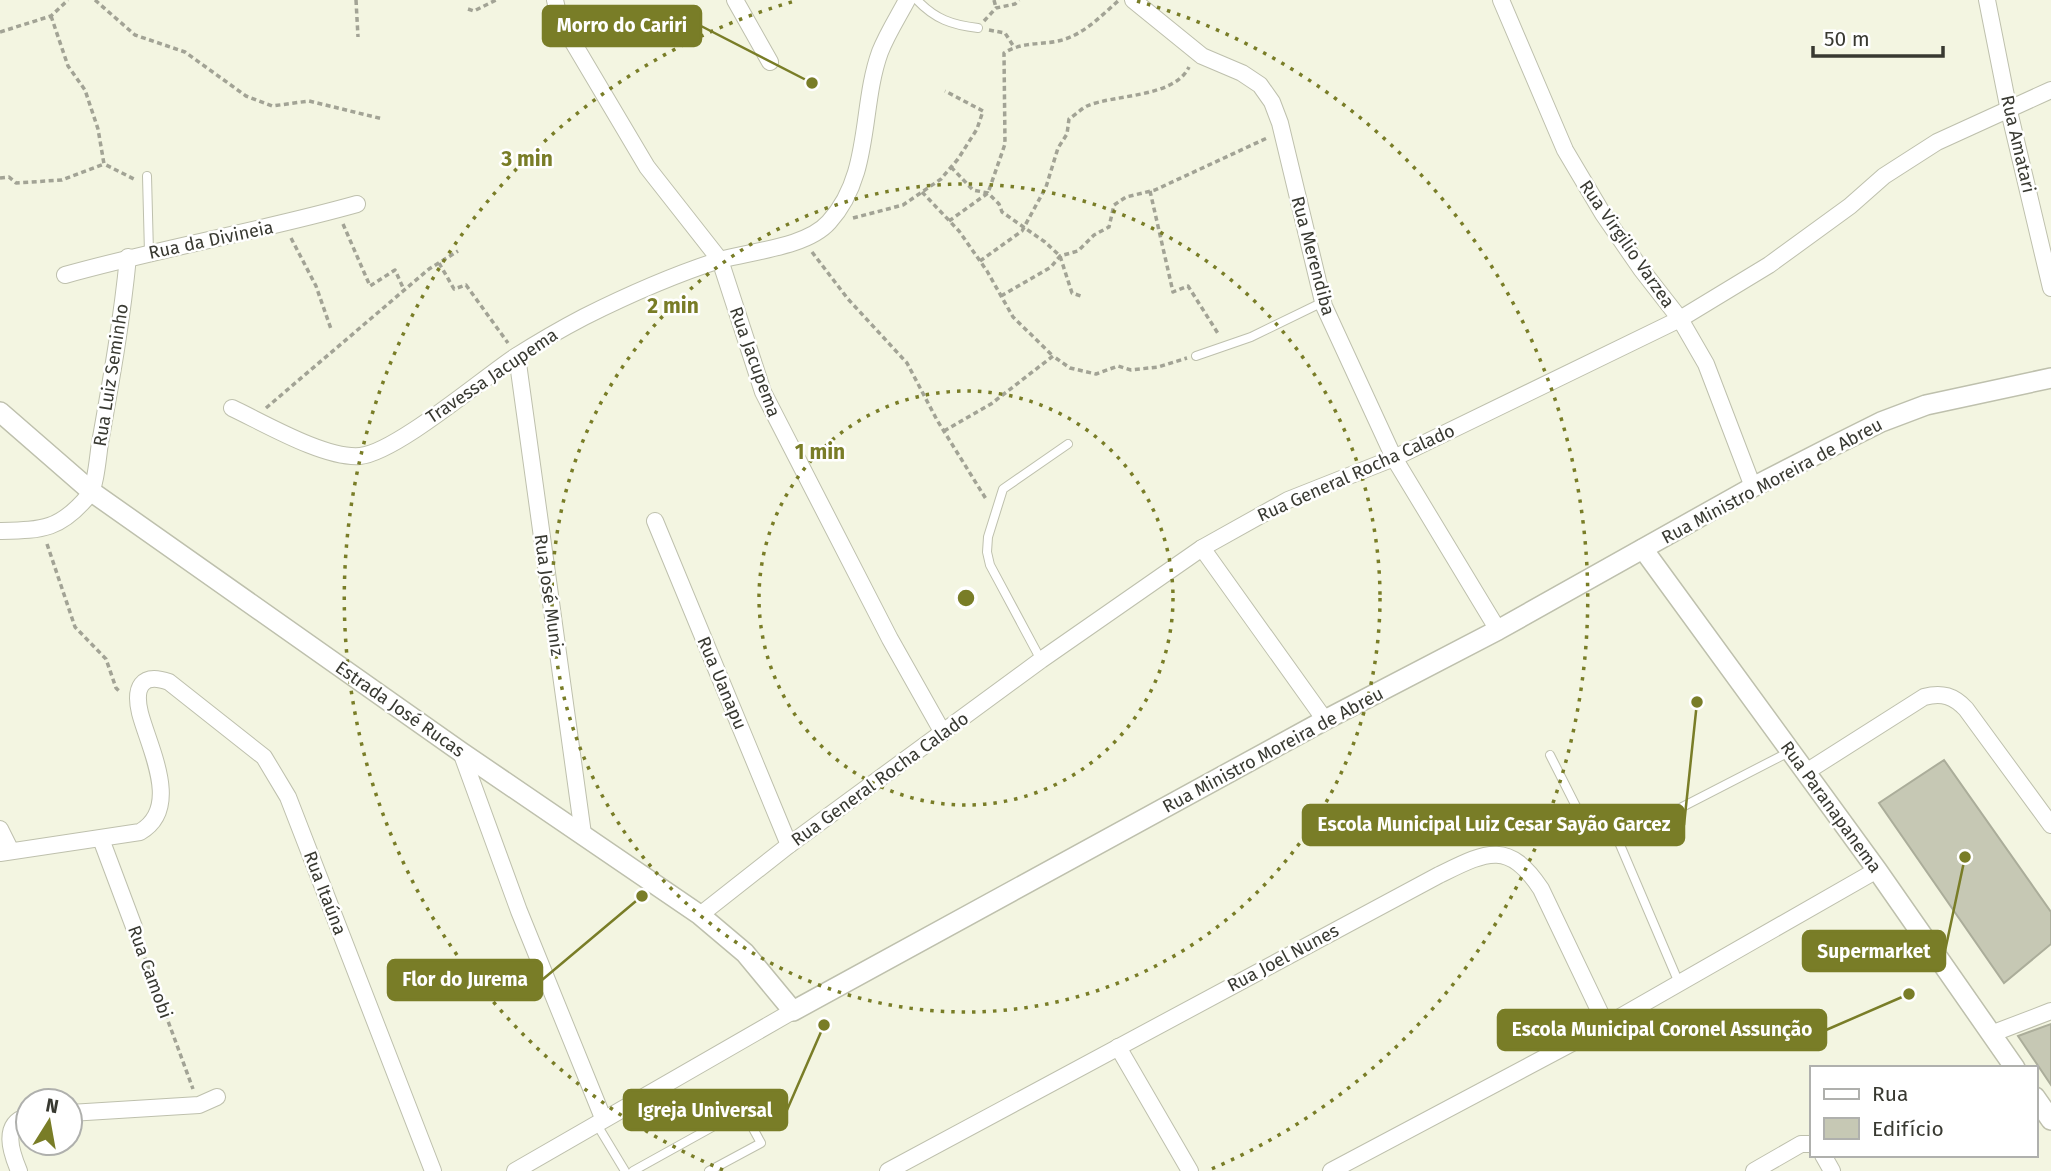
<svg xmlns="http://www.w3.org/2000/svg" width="2051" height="1171" viewBox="0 0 2051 1171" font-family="'Fira Sans',sans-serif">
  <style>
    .building { fill: #c6c8b4; stroke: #abad9a; stroke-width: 2 }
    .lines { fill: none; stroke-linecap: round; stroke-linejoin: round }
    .service-casing { stroke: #bec0ad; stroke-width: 10 }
    .minor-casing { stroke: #bec0ad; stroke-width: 18 }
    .tertiary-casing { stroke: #bec0ad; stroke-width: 22 }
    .path { stroke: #a2a395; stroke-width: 3.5; stroke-dasharray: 5 3.5; stroke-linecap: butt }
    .service { stroke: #fff; stroke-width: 8 }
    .minor { stroke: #fff; stroke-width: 16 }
    .tertiary { stroke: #fff; stroke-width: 19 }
    .ring { fill: none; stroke: #797d27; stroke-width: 3.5; stroke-dasharray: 3.5 7 }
    .labels { text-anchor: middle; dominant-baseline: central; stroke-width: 5; stroke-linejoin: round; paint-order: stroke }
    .street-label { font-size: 18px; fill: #383931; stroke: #fff }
    .centre { fill: #797d27; stroke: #fff; stroke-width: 3.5 }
    .ring-label { font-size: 21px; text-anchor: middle; font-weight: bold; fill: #797d27; stroke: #fff; stroke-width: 5; stroke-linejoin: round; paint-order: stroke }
    .leader { fill: none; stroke: #797d27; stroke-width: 2.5 }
    .callout-dot { fill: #797d27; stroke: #fff; stroke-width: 2.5 }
    .callout { fill: #797d27; stroke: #797d27; stroke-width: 2.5 }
    .callout-label { font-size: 19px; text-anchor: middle; font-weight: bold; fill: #fff }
  </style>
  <rect width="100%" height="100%" fill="#f3f5e1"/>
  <g class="building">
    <polygon points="1944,760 2051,912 2051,944 2004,983 1879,803"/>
    <polygon points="2051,1024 2051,1085 2018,1036"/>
  </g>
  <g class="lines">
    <defs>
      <g id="service">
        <path d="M917,0C935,19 952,25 978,28"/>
        <polyline points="147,176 149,253"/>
        <polyline points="1196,356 1251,337 1323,302"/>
        <polyline points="1041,660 990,565 987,552 988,537 1003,489 1068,444"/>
        <polyline points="1550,755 1586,826 1601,840 1618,840 1791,751"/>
        <polyline points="1618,840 1679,983"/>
        <polyline points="596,1123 625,1171"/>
        <polyline points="633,1171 743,1110 761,1143 709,1171"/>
      </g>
      <g id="minor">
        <polyline points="555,0 558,13 574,44 647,167 720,260 763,392 890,639 943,733"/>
        <polyline points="735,0 770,62"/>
        <polyline points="1133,0 1202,56 1242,73 1260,85 1272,102 1280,123 1324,306 1394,458 1498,630"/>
        <polyline points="1501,0 1565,150 1603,214 1641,269 1680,319 1706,364 1753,487"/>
        <polyline points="1987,0 2009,111 2051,288"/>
        <path d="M65,275C161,248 261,231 357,204"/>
        <polyline points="517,356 583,834"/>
        <path d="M232,408C264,423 325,459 360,456C395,453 482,379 515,357C537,343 561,329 584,317C628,295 673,275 720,260C752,251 807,247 829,222C872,175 860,107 880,52C887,34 898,17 907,0"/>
        <polyline points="655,521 789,845"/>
        <path d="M0,531C43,530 60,530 89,495C96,486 98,455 100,443C111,381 122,320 128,257"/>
        <polyline points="1202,548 1325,720"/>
        <polyline points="461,752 519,911 603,1118"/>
        <path d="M1806,772L1924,697C1942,692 1954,696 1966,709L2051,825"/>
        <polyline points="0,829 11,851"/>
        <polyline points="101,839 134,927"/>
        <path d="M0,853L140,832C182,808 149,748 140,713C134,688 141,672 169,682L264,757L288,797L433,1171"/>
        <polyline points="700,915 789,845 1041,660 1202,548 1288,500 1394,458 1680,319 1769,265 1850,206 1884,176 1937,142 2051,90"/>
        <polyline points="1991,1034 2051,1011"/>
        <polyline points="1118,1047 1190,1171"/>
        <polyline points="70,1113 199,1105 217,1097"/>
        <polyline points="1823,1155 1832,1171"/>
        <path d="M19,1171C11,1152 1,1124 28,1116"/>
        <polyline points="515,1171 793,1011"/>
        <path d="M888,1171L1439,875C1486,852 1508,839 1541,889L1606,1025"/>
        <polyline points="1331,1171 1606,1025 1877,870"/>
        <polyline points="1754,1171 1801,1144 1811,1144"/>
      </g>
      <g id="tertiary">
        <polyline points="0,412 92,492 461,752 700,915 745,953 793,1011 1325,720 1498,630 1753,487 1835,445 1881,422 1926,405 2051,378"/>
        <polyline points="1643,549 1877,870 2015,1068"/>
        <polyline points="2035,1097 2051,1120"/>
      </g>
    </defs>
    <use href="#service" class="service-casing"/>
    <use href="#minor" class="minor-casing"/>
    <use href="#tertiary" class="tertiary-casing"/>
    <g class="path">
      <polyline points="95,0 135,35 185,52 246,96 272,106 309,101 383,119"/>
      <polyline points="356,0 358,37"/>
      <polyline points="994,0 996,8"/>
      <polyline points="468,9 474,11 496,0"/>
      <polyline points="51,16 68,66 85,90 98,129 104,164 136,180"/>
      <polyline points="984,21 996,8 1015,4 1019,0"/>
      <polyline points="989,30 1005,33 1014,47"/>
      <polyline points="0,32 51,16 68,0"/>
      <polyline points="951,167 973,190 988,193 999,204 1002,212 1045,242 1060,256 1072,293 1081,296"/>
      <polyline points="0,178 9,177 16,183 62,180 104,164"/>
      <polyline points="1150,191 1173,292 1188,286 1219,335"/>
      <polyline points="922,192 959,231 987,271 1013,317 1053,356"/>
      <polyline points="853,218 903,205 941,179 958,159 977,129 983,111 945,91"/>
      <path d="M949,221L988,193L1005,144L1004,53C1021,42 1039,45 1058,41C1082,36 1100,17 1118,1"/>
      <polyline points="343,224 370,286 395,270 404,290"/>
      <polyline points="291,238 316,286 331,329"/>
      <polyline points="812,252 848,299 907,363 937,420 986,499"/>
      <path d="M980,261L1022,231L1046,187L1058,148L1067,134L1069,119C1075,115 1081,109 1087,106C1115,94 1174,98 1189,67"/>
      <polyline points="439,263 454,289 466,285 508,343"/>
      <polyline points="1001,296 1051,267 1060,256 1078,251 1094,235 1109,227 1114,205 1126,197 1155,190 1267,138"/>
      <polyline points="266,408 429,269 458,251"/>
      <polyline points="944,431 991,404 1053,356 1070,368 1096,374 1118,366 1131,370 1158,367 1187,358"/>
      <polyline points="47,544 75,627 106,659 116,688 121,693"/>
      <polyline points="139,942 193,1089"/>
    </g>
    <use href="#service" class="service"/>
    <use href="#minor" class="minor"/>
    <use href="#tertiary" class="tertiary"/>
  </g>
  <g class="ring">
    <circle cx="966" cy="598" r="207"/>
    <circle cx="966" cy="598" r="414"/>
    <path d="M723 1170A621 621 0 0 1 795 1M1137 1A621 621 0 0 1 1209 1170"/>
  </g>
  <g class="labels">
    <g class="street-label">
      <text transform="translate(2018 144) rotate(77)">Rua Amatari</text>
      <text transform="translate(211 240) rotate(-12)">Rua da Divineia</text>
      <text transform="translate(1627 244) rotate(55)">Rua Virgilio Varzea</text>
      <text transform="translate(1313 256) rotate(75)">Rua Merendiba</text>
      <text transform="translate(755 362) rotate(70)">Rua Jacupema</text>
      <text transform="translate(111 375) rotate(-81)">Rua Luiz Seminho</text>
      <text transform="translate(492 376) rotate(-34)">Travessa Jacupema</text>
      <text transform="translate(1356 473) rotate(-24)">Rua General Rocha Calado</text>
      <text transform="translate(1772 481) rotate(-28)">Rua Ministro Moreira de Abreu</text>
      <text transform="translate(549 595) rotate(82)">Rua José Muniz</text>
      <text transform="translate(722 683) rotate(67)">Rua Uanapu</text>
      <text transform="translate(400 709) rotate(35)">Estrada José Rucas</text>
      <text transform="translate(1273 750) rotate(-28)">Rua Ministro Moreira de Abreu</text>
      <text transform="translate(880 779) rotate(-36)">Rua General Rocha Calado</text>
      <text transform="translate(1831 807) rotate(54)">Rua Paranapanema</text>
      <text transform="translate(325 893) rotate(69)">Rua Itaúna</text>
      <text transform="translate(1283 958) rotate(-28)">Rua Joel Nunes</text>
      <text transform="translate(150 972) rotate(70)">Rua Camobi</text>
    </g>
  </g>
  <circle cx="966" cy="598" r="10" class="centre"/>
  <g class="ring-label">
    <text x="527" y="166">3 min</text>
    <text x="673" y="313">2 min</text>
    <text x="820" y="459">1 min</text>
  </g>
  <path class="leader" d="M812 83L701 26M1697 702L1684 825M1965 857L1945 951M642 896L542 980M1909 994L1826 1030M824 1025L787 1110"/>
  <g class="callout-dot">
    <circle cx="812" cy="83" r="7"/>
    <circle cx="1697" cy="702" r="7"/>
    <circle cx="1965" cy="857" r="7"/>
    <circle cx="642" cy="896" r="7"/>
    <circle cx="1909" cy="994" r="7"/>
    <circle cx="824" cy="1025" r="7"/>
  </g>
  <g class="callout">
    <rect x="543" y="6" width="158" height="40" rx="7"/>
    <rect x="1303" y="805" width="381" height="40" rx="7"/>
    <rect x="1803" y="931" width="142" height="40" rx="7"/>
    <rect x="388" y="960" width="154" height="40" rx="7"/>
    <rect x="1498" y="1010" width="328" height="40" rx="7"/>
    <rect x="624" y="1090" width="163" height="40" rx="7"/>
  </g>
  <g class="callout-label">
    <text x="622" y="32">Morro do Cariri</text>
    <text x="1494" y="831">Escola Municipal Luiz Cesar Sayão Garcez</text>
    <text x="1874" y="958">Supermarket</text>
    <text x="465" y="986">Flor do Jurema</text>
    <text x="1662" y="1036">Escola Municipal Coronel Assunção</text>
    <text x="705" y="1117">Igreja Universal</text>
  </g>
  <rect x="1810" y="1066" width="228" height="91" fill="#ffffff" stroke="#afb0ad" stroke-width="2"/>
  <rect x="1824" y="1089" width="35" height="10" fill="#ffffff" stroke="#afb0ad" stroke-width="2"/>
  <text x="1872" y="1101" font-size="21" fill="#383931">Rua</text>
  <rect x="1824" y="1118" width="35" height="21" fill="#c6c8b4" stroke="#afb0ad" stroke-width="2"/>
  <text x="1872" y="1136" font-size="21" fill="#383931">Edifício</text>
  <g transform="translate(49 1122) rotate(11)"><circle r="33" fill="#ffffff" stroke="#afb0ad" stroke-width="2"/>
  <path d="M0-5L12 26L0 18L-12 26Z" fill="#797d27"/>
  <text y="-10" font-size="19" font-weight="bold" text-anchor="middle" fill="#383931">N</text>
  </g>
  <path d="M1813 46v10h130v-10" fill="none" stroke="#383931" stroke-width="3.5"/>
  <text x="1824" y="46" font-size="21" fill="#383931" stroke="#ffffff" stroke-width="5" paint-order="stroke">50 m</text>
</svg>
